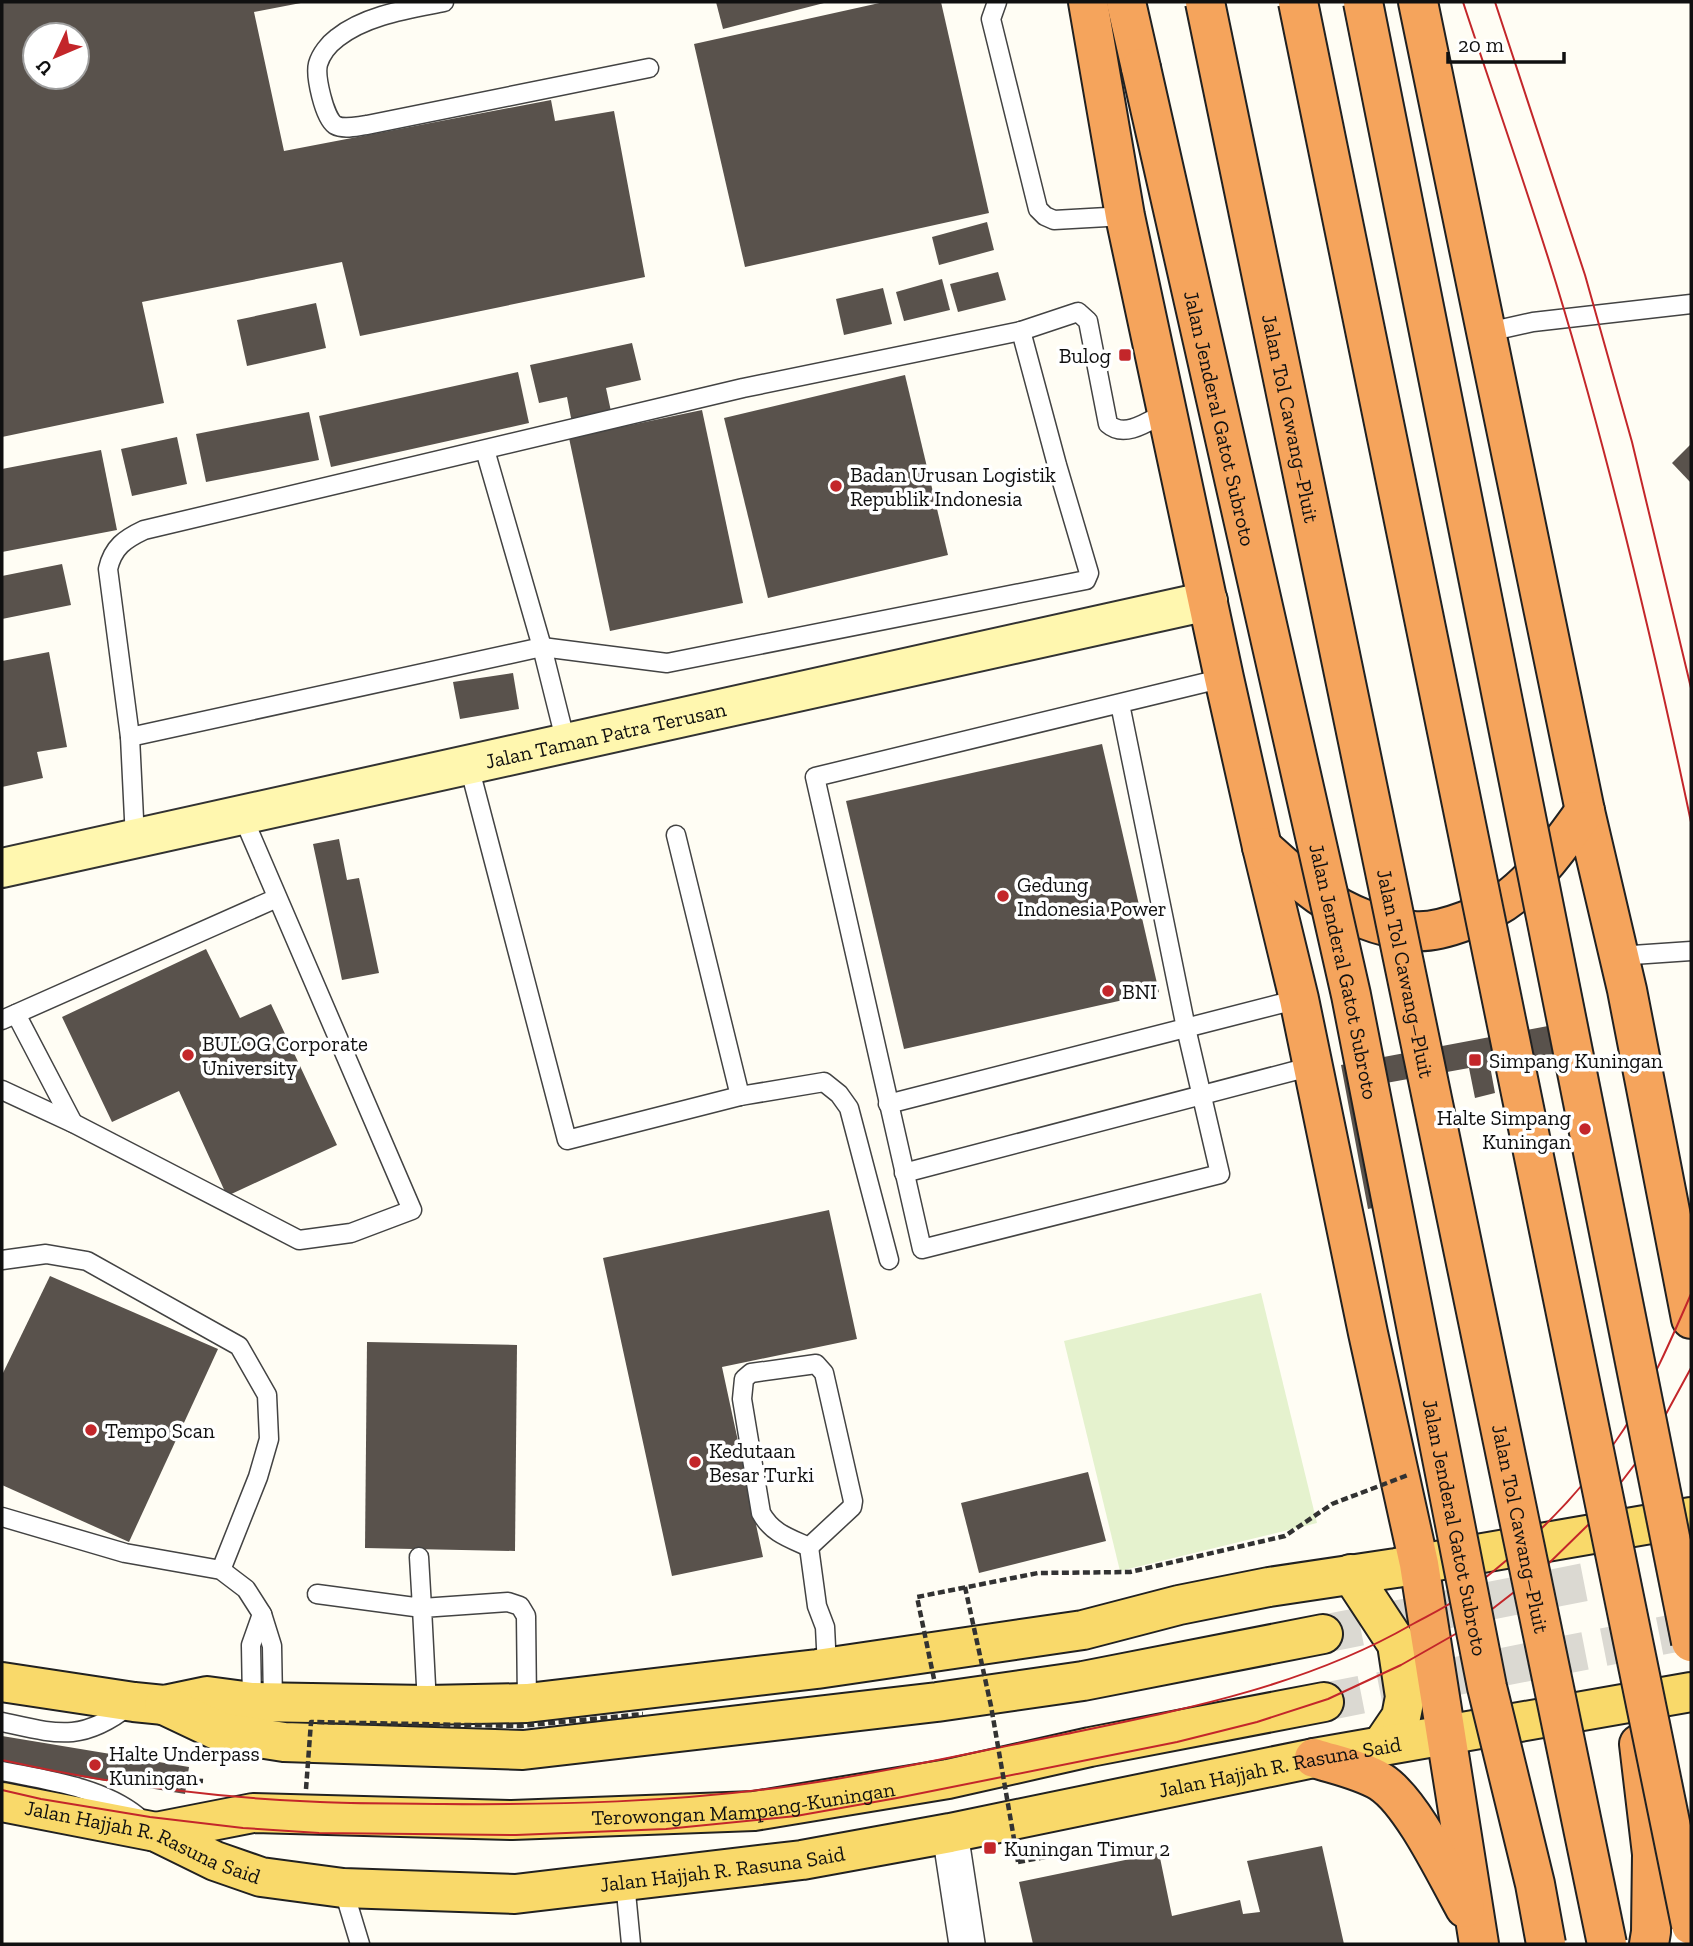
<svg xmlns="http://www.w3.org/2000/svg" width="1693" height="1946" viewBox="0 0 1693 1946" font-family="'Zilla Slab',serif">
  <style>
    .pitch { fill: #e5f2ce }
    .building { fill: #59524c; fill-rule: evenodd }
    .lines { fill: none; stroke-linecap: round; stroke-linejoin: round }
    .primary-tunnel { stroke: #dbd9d2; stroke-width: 38; stroke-dasharray: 38 19; stroke-linecap: butt }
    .lane-casing { stroke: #434343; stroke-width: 21 }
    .street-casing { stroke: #434343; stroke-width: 38 }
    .secondary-casing { stroke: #323232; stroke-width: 42 }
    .primary-casing { stroke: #212121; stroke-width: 42 }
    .highway-casing { stroke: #212121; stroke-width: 42 }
    .path { stroke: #323232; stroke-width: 4.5; stroke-dasharray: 7 3.5; stroke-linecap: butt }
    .lane { stroke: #fff; stroke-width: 18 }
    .street { stroke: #fff; stroke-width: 35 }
    .secondary { stroke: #fff7af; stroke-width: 38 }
    .primary { stroke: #f9d96a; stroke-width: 38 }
    .highway { stroke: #f5a45c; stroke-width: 38 }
    .tram { stroke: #c3262a; stroke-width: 2 }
    .highway-bridge-casing { stroke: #212121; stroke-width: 42; stroke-linecap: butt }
    .path-bridge { stroke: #323232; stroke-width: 4.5; stroke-dasharray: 7 3.5; stroke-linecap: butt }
    .highway-bridge { stroke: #f5a45c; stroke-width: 38 }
    .poi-dot { fill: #c3262a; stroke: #fff; stroke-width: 2.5 }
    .labels { text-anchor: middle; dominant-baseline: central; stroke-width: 7; stroke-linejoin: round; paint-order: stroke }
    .poi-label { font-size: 21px; fill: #101010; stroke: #fff; text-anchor: start }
    .street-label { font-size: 21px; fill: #101010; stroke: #fff }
  </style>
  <rect width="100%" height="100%" fill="#fffdf4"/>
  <polygon class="pitch" points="1261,1293 1317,1523 1120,1571 1064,1341"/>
  <g class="building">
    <path d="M2,2H306L254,12L284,151L551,100L555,121L614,111L645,277L360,336L342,262L142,302L164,403L2,437ZM35,35H77V77H35Z"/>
    <polygon points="716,2 824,2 824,3 723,29"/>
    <polygon points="884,2 941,2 989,213 745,267 694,44"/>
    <polygon points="987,222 994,250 939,265 932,237"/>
    <polygon points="998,272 1006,300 958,312 950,284"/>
    <polygon points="942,279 950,310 904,321 896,292"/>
    <polygon points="883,288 892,324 844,335 836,299"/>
    <polygon points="316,303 326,348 247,366 237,320"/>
    <polygon points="632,343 641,380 606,388 612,416 572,423 567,397 539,403 530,365"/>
    <polygon points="518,372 529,423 331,467 319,416"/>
    <polygon points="905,375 948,555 768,598 724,418"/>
    <polygon points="702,410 743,603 610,631 569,438"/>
    <polygon points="309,412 319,460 206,482 196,434"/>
    <polygon points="177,437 187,484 132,496 121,449"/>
    <polygon points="1691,444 1691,483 1672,463"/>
    <polygon points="101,450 117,530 2,552 2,469"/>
    <polygon points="62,564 71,605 2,619 2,576"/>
    <polygon points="49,652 67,747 37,752 43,778 2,787 2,661"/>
    <polygon points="513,673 519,709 460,719 453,682"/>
    <polygon points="1102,744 1159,992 904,1049 846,801"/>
    <polygon points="339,839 347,880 359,878 379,973 342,980 313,844"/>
    <polygon points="206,949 240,1018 271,1004 337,1145 227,1196 179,1091 112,1122 62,1017"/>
    <polygon points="1580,1020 1607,1161 1576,1167 1554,1054 1490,1066 1495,1093 1475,1098 1469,1068 1375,1085 1397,1203 1368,1209 1341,1065"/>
    <polygon points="829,1210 857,1339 722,1367 763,1557 672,1576 603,1258"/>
    <polygon points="50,1276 218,1349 129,1542 2,1485 2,1375"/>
    <polygon points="367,1342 517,1345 515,1551 365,1548"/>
    <polygon points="1088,1472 1106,1541 979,1573 961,1503"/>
    <polygon points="2,1736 189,1767 185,1794 2,1764"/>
    <polygon points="1322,1846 1344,1944 1033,1944 1019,1882 1159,1853 1172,1916 1240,1900 1243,1914 1260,1912 1247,1861"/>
  </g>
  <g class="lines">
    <g class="primary-tunnel">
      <polyline points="1323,1634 1691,1561"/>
      <polyline points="1324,1702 1691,1630"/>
    </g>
    <defs>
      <g id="lane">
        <path d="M444,2C409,9 366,15 337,38C329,44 321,54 318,64C315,76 324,117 335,125C344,130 357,126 367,125L649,68"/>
        <polyline points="997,2 991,19 1038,209 1045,216 1054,220 1125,216"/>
        <polyline points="1488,332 1533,322 1691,304"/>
        <polyline points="485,450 542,647 566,743"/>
        <polyline points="1120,704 1186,1028 1220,1174 922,1249 815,777 1224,678"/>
        <polyline points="130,737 542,647 667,663 1086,580 1089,573 1057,465 1021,331"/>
        <polyline points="469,766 567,1140 740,1096 824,1082 839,1094 849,1108 889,1260"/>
        <polyline points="676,835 740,1096"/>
        <path d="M135,839L130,737L108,569C113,547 125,539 144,530L743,388L1021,331L1078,312L1088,321L1108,424C1125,439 1149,421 1166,412"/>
        <polyline points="1618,956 1691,951"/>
        <polyline points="16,1014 73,1123"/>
        <polyline points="2,1020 277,898"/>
        <polyline points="2,1090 73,1123 299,1240 351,1233 412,1210 242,815"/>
        <polyline points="888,1104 1299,999"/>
        <polyline points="904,1173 1313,1066"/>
        <polyline points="2,1260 46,1254 87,1261 239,1346 267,1395 269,1439 258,1477 221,1570"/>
        <path d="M816,1364L824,1373L853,1501L852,1507L809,1547C789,1538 772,1533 761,1513L742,1399L744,1379L751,1373Z"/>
        <polyline points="2,1517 125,1553 221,1570 246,1589 262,1614 251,1645 252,1702"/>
        <polyline points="809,1547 817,1606 825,1627 827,1667"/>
        <polyline points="317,1594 422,1608 419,1557"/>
        <polyline points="262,1614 272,1646 273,1702"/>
        <polyline points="427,1705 422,1608 508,1602 520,1606 526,1616 527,1703"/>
        <path d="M2,1722C57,1734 82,1743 130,1705"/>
        <path d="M2,1771C46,1780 101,1787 137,1816"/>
        <polyline points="625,1882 631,1944"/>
        <polyline points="343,1888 360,1944"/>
      </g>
      <polyline id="street" points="950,1833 967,1944"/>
      <g id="secondary">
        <path id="s1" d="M2,868L1208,601"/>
      </g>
      <g id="primary">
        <polyline points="1351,1574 1397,1644 1405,1697 1401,1717 1382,1745"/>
        <polyline points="2,1682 134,1702 164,1705 207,1696 252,1702 427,1705 527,1703 817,1669 1083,1630 1179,1605 1269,1587 1396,1568 1691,1517"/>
        <polyline points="164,1705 221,1732 284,1742 523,1750 937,1702 1083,1681 1323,1634"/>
        <path id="s2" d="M2,1802L156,1832L215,1861L261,1877L343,1888L515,1894L802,1860L950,1833L1314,1758L1691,1692"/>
        <path id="s3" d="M156,1832L253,1813L512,1820L754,1811L948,1779L1090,1747L1324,1702"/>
      </g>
      <g id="highway">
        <polyline points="1088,2 1125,216 1224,678 1262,847 1299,999 1368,1333 1419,1564 1479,1944"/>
        <polyline points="1126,2 1141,68"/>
        <polyline points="1418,2 1585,811 1627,990 1691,1319"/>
        <path d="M1262,847C1280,863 1299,881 1319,895C1346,914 1380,928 1413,931C1441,934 1491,913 1512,896C1542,872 1563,841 1585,811"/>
        <polyline points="1639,1744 1652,1854 1651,1932 1649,1944"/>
        <path d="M1314,1758C1336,1765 1361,1770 1381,1782C1412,1802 1446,1874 1465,1908"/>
      </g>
    </defs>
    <use href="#lane" class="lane-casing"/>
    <use href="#street" class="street-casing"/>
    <use href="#secondary" class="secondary-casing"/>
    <use href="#primary" class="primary-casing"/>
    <use href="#highway" class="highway-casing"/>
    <g class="path">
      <polyline points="187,1780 203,1781"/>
      <polyline points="1018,1862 1045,1857"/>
    </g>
    <use href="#lane" class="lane"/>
    <use href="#street" class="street"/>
    <use href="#secondary" class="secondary"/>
    <use href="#primary" class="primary"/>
    <use href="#highway" class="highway"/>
    <g class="tram">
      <path d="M1463,2C1494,96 1527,189 1556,283C1610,460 1653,642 1691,822"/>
      <polyline points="1495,2 1585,275 1632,442 1691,688"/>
      <path d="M2,1760C105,1783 214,1798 320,1802C361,1804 402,1803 443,1804C559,1805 676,1802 791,1786C882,1773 971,1753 1061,1735C1181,1710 1303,1687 1411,1625C1427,1616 1445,1608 1460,1597C1523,1551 1581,1495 1624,1429C1651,1386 1671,1340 1691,1294"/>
      <polyline points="2,1790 41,1799 150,1817 243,1828 319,1833 516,1835 666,1829 796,1816 897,1798 1177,1742 1257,1722 1328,1699 1401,1665 1473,1624 1541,1571 1590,1523 1648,1447 1691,1368"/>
    </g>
    <defs>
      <g id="highway-bridge">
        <path id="s4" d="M1205,2L1607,1944"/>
        <polyline points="1298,2 1691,1925"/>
        <polyline points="1363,2 1691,1642"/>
        <path id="s5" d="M1141,68L1351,995L1487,1687L1535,1884L1546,1944"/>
      </g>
    </defs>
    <use href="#highway-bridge" class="highway-bridge-casing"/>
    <g class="path-bridge">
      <polyline points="965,1587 991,1706 1018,1862"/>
      <polyline points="934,1679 917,1597 1038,1573 1130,1572 1285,1536 1332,1504 1408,1475"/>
      <polyline points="306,1789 311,1722 521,1726 643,1714"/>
    </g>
    <use href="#highway-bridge" class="highway-bridge"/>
  </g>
  <g class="poi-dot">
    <rect x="1118" y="348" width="14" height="14" rx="3.5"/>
    <circle cx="836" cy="486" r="7"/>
    <circle cx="1003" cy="896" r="7"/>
    <circle cx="1108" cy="991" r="7"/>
    <circle cx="188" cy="1055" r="7"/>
    <rect x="1468" y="1053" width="14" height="14" rx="3.5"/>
    <circle cx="1585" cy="1129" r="7"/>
    <circle cx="91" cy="1430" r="7"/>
    <circle cx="695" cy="1462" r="7"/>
    <circle cx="95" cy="1765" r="7"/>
    <rect x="983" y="1841" width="14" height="14" rx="3.5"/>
  </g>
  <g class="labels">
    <g class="poi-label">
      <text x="1111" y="355" text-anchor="end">Bulog</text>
      <text x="850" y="474">Badan Urusan Logistik<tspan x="850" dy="24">Republik Indonesia</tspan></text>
      <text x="1017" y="884">Gedung<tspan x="1017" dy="24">Indonesia Power</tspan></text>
      <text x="1122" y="991">BNI</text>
      <text x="202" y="1043">BULOG Corporate<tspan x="202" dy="24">University</tspan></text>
      <text x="1489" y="1060">Simpang Kuningan</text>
      <text x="1571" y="1117" text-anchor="end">Halte Simpang<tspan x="1571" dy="24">Kuningan</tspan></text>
      <text x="105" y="1430">Tempo Scan</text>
      <text x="709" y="1450">Kedutaan<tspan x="709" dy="24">Besar Turki</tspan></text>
      <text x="109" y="1753">Halte Underpass<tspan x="109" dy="24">Kuningan</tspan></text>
      <text x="1004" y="1848">Kuningan Timur 2</text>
    </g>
    <g class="street-label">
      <text stroke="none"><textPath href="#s5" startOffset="359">Jalan Jenderal Gatot Subroto</textPath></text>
      <text stroke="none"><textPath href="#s4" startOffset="425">Jalan Tol Cawang–Pluit</textPath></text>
      <text stroke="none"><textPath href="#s1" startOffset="618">Jalan Taman Patra Terusan</textPath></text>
      <text stroke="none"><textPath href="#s5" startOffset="926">Jalan Jenderal Gatot Subroto</textPath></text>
      <text stroke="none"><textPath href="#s4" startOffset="992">Jalan Tol Cawang–Pluit</textPath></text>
      <text stroke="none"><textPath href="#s5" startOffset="1493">Jalan Jenderal Gatot Subroto</textPath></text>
      <text stroke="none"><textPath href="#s4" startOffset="1559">Jalan Tol Cawang–Pluit</textPath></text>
      <text stroke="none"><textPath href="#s2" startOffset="1302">Jalan Hajjah R. Rasuna Said</textPath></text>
      <text stroke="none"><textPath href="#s3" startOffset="590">Terowongan Mampang-Kuningan</textPath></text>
      <text stroke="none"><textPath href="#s2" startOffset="147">Jalan Hajjah R. Rasuna Said</textPath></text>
      <text stroke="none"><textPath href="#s2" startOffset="735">Jalan Hajjah R. Rasuna Said</textPath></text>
    </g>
  </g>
  <rect width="1693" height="1946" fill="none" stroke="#101010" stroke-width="7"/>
  <g transform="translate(56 56) rotate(226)"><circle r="33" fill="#ffffff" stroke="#9f9f9f" stroke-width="2"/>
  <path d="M0-5L12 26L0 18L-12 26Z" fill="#c3262a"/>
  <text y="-10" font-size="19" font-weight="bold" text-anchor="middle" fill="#101010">U</text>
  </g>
  <path d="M1448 52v10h116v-10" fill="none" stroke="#101010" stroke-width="3.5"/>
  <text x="1458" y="52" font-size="21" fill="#101010" stroke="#ffffff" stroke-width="5" paint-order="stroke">20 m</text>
</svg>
